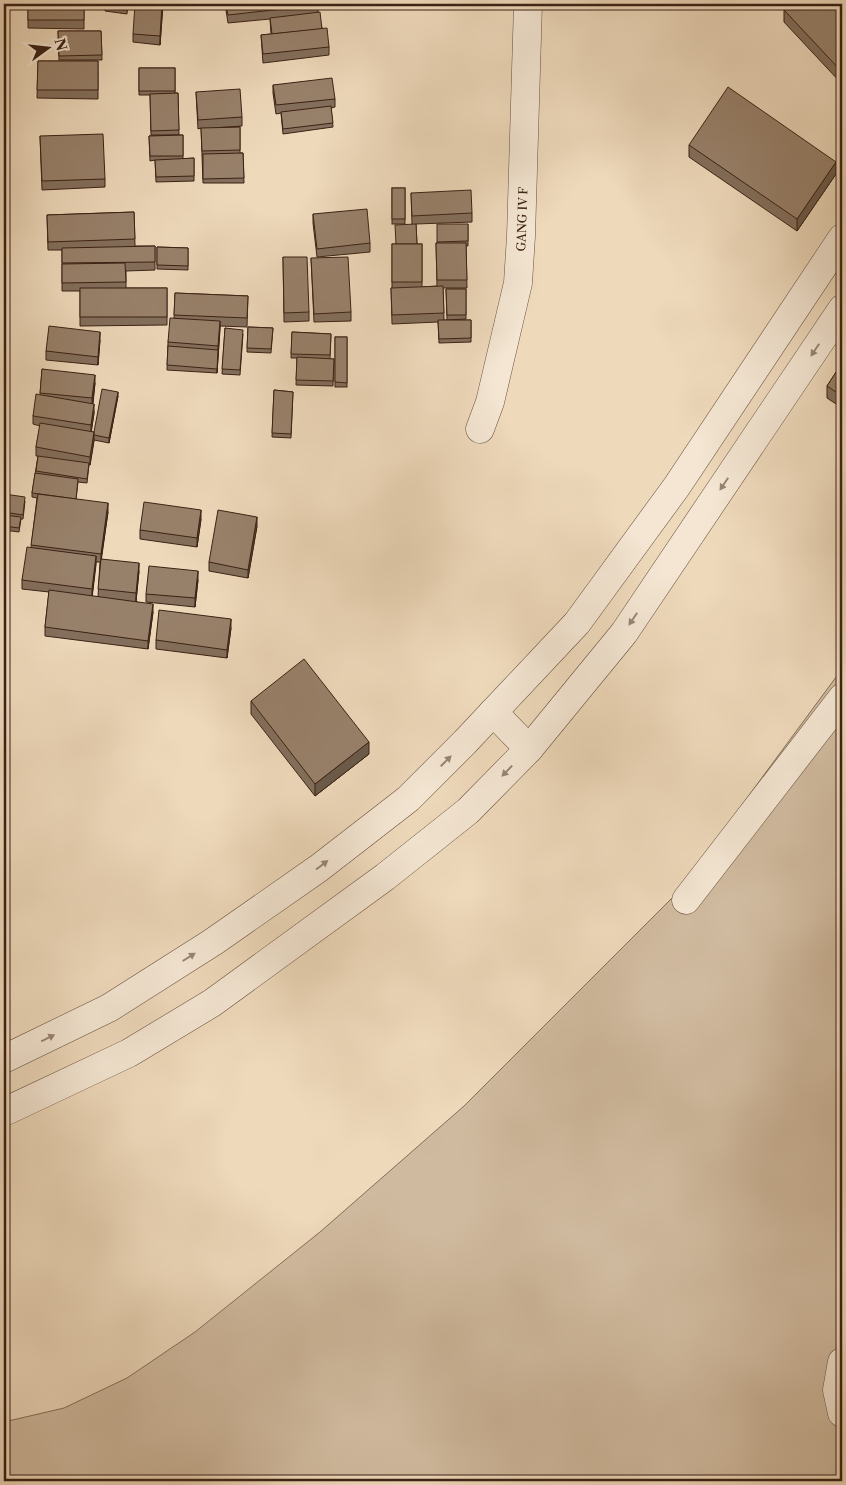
<svg xmlns="http://www.w3.org/2000/svg" width="846" height="1485" viewBox="0 0 846 1485" font-family="'Libre Caslon Text',serif">
  <style>
    .green { fill: #d0ba9f; stroke: #866e5a }
    .lines { fill: none; stroke-linecap: round; stroke-linejoin: round }
    .minor-casing { stroke: #684f3e; stroke-width: 29 }
    .path { stroke: #3b2114; stroke-width: 3; stroke-dasharray: 1 2.5; stroke-linecap: butt }
    .minor { stroke: #f4e6d3; stroke-width: 28 }
    .wall { fill: #836f5c; stroke: #3b2114; fill-rule: evenodd }
    .shaded-wall { fill: #6a5a4b; stroke: #3b2114 }
    .building { fill: #98816b; stroke: #3b2114 }
    .oneway { fill: #988474 }
    .labels { text-anchor: middle; dominant-baseline: central; stroke-width: 4.5; stroke-linejoin: round; paint-order: stroke }
    .street-label { font-size: 12px; fill: #3b2114; stroke: #f4e6d3 }
  </style>
  <rect width="100%" height="100%" fill="#eed9bb"/>
  <filter id="stains"><feTurbulence type="fractalNoise" baseFrequency=".004" numOctaves="4"/><feColorMatrix values="0 0 0 0 .2 0 0 0 0 .09 0 0 0 0 .02 0 0 0 .5 -.17"/></filter>
  <radialGradient id="worn" r=".72"><stop offset=".6" stop-color="#630" stop-opacity="0"/><stop offset="1" stop-color="#630" stop-opacity=".3"/></radialGradient>
  <polygon class="green" points="842,669 842,1481 4,1481 4,1422 64,1408 127,1378 195,1332 320,1232 464,1106 677,893"/>
  <g class="lines">
    <defs>
      <g id="minor">
        <path id="s1" d="M480,429L490,402L518,283L521,236L528,4"/>
        <polyline points="493,712 529,749"/>
        <polyline points="686,900 842,698"/>
        <polyline points="4,1059 109,1008 213,942 319,868 408,799 465,742 577,623 677,486 842,238"/>
        <polyline points="4,1112 129,1053 212,1003 385,877 468,811 529,749 624,633 842,309"/>
        <polyline points="842,1362 837,1390 842,1413"/>
      </g>
    </defs>
    <use href="#minor" class="minor-casing"/>
    <polyline class="path" points="340,4 340,8"/>
    <use href="#minor" class="minor"/>
  </g>
  <g class="wall">
    <polygon points="28,4 84,4 84,29 28,28"/>
    <polygon points="105,4 128,4 127,14 105,11"/>
    <polygon points="163,4 160,45 133,42 133,34"/>
    <polygon points="225,4 318,4 318,12 322,28 329,47 329,55 263,63 261,35 271,34 270,19 228,23"/>
    <polygon points="842,4 842,84 784,22 784,10"/>
    <polygon points="58,31 101,31 102,60 59,60"/>
    <polygon points="38,61 98,61 98,99 37,98"/>
    <polygon points="139,68 175,68 175,93 178,93 179,135 151,135 150,95 139,95"/>
    <polygon points="273,85 335,99 335,107 331,108 333,127 283,134 281,113 276,114 273,93"/>
    <polygon points="196,92 242,117 242,126 213,128 240,127 240,153 243,153 244,183 203,183 201,128 198,129"/>
    <polygon points="183,135 183,159 194,158 194,181 156,182 155,160 150,161 149,136"/>
    <polygon points="40,136 105,179 105,187 42,190"/>
    <polygon points="689,145 836,174 797,231 689,157"/>
    <rect x="392" y="188" width="13" height="36"/>
    <polygon points="411,193 472,213 472,222 416,224 417,244 422,244 422,287 437,286 436,243 468,224 468,246 466,246 467,288 443,288 444,320 471,320 471,342 439,343 438,322 392,324 391,288 392,288 392,244 396,244 412,224"/>
    <polygon points="134,212 135,246 155,246 155,270 126,271 126,288 167,288 167,325 80,326 80,291 62,291 62,250 48,250 47,215"/>
    <polygon points="313,214 370,243 370,252 317,257 313,223"/>
    <polygon points="157,247 188,248 188,270 157,269"/>
    <polygon points="283,257 309,312 309,321 284,322"/>
    <polygon points="311,258 351,312 351,321 314,322"/>
    <polygon points="446,289 466,289 466,319 447,320"/>
    <polygon points="175,293 248,296 247,327 220,326 217,373 167,370 168,342 174,318"/>
    <polygon points="248,327 273,328 271,353 247,352"/>
    <polygon points="225,328 243,334 240,375 222,374"/>
    <polygon points="292,332 331,334 330,359 334,359 333,386 296,385 297,358 291,358"/>
    <rect x="335" y="337" width="12" height="50"/>
    <polygon points="100,340 98,365 46,360 46,351"/>
    <polygon points="842,363 842,408 827,398 827,386"/>
    <path d="M42,369L95,383L93,404L94,413L91,432H94L118,396L109,443L94,440L90,465H89L87,483L78,482L76,499L108,512L101,559L139,571L136,601L153,612L148,649L45,636V627L49,592L22,589V580L31,548L37,498L32,497V493L38,456H36V447L40,426L33,424V416L40,395ZM96,562H100L98,597L92,596Z"/>
    <polygon points="274,390 293,392 291,438 272,437"/>
    <polygon points="4,494 25,501 23,519 21,519 19,532 4,530"/>
    <polygon points="201,519 197,547 140,539 140,530"/>
    <polygon points="257,526 248,578 209,571 209,562"/>
    <polygon points="198,580 195,607 146,602 146,594"/>
    <polygon points="231,628 227,658 156,649 156,640"/>
    <polygon points="251,701 369,754 315,796 251,714"/>
  </g>
  <g class="shaded-wall">
    <polygon points="162,4 163,4 160,45 160,36"/>
    <polygon points="836,162 836,174 797,231 797,219"/>
    <polygon points="220,321 220,330 217,373 218,346"/>
    <polygon points="100,332 100,340 98,365 98,357"/>
    <polygon points="95,375 95,383 92,407 92,398"/>
    <polygon points="118,392 118,396 109,443 109,438"/>
    <polygon points="94,404 94,413 91,434 91,425"/>
    <polygon points="94,432 94,441 90,465 90,457"/>
    <polygon points="108,503 108,512 101,562 101,554"/>
    <polygon points="201,510 201,519 197,547 197,538"/>
    <polygon points="257,517 257,526 248,578 248,570"/>
    <polygon points="96,556 96,565 92,598 92,589"/>
    <polygon points="139,563 139,571 136,601 136,593"/>
    <polygon points="198,571 198,580 195,607 195,598"/>
    <polygon points="153,604 153,612 148,649 148,641"/>
    <polygon points="231,619 231,628 227,658 227,650"/>
    <polygon points="369,742 369,754 315,796 315,784"/>
  </g>
  <g class="building">
    <rect x="28" y="4" width="56" height="16"/>
    <polygon points="105,4 128,4 127,10 105,6"/>
    <polygon points="135,4 162,4 160,36 133,34"/>
    <polygon points="226,4 318,4 318,5 228,15"/>
    <polygon points="791,4 842,4 842,72 784,10"/>
    <polygon points="320,12 322,29 272,34 270,18"/>
    <polygon points="327,28 329,47 263,54 261,35"/>
    <polygon points="58,31 101,31 102,55 59,56"/>
    <polygon points="38,61 98,61 98,90 37,90"/>
    <rect x="139" y="68" width="36" height="23"/>
    <polygon points="332,78 335,99 276,105 273,85"/>
    <polygon points="728,87 836,162 797,219 689,145"/>
    <polygon points="240,89 242,117 198,120 196,92"/>
    <polygon points="178,93 179,130 151,131 150,94"/>
    <polygon points="331,106 333,123 283,129 281,112"/>
    <polygon points="240,127 240,150 202,151 201,128"/>
    <polygon points="103,134 105,179 42,181 40,136"/>
    <polygon points="183,135 183,156 150,156 149,136"/>
    <polygon points="243,153 244,178 203,179 203,154"/>
    <polygon points="194,158 194,176 156,177 155,160"/>
    <rect x="392" y="188" width="13" height="31"/>
    <polygon points="471,190 472,213 412,216 411,193"/>
    <polygon points="367,209 370,243 317,249 313,214"/>
    <polygon points="134,212 135,239 48,242 47,215"/>
    <polygon points="416,224 417,244 396,244 395,225"/>
    <polygon points="437,224 468,224 468,241 437,242"/>
    <polygon points="436,243 466,243 467,280 437,280"/>
    <rect x="392" y="244" width="30" height="38"/>
    <polygon points="155,246 155,262 62,263 62,248"/>
    <polygon points="157,247 188,248 188,266 157,265"/>
    <polygon points="283,257 307,257 309,312 284,313"/>
    <polygon points="348,257 351,312 314,314 311,258"/>
    <polygon points="125,263 126,282 62,283 62,264"/>
    <polygon points="443,286 444,313 392,315 391,288"/>
    <rect x="80" y="288" width="87" height="29"/>
    <polygon points="446,289 466,289 466,315 447,315"/>
    <polygon points="175,293 248,296 247,318 174,315"/>
    <polygon points="170,318 220,321 218,346 168,342"/>
    <polygon points="438,320 471,320 471,338 439,339"/>
    <polygon points="49,326 100,332 98,357 46,351"/>
    <polygon points="248,327 273,328 271,349 247,348"/>
    <polygon points="225,328 243,330 240,370 222,369"/>
    <polygon points="292,332 331,334 330,355 291,354"/>
    <polygon points="335,337 347,337 347,383 335,382"/>
    <polygon points="168,346 218,350 217,369 167,365"/>
    <polygon points="297,357 334,359 333,381 296,380"/>
    <polygon points="842,363 842,396 827,386"/>
    <polygon points="42,369 95,375 92,398 40,393"/>
    <polygon points="102,389 118,392 109,438 94,435 94,432"/>
    <polygon points="274,390 293,392 291,434 272,433"/>
    <polygon points="36,394 94,404 91,425 33,416"/>
    <polygon points="40,423 94,432 90,457 36,447"/>
    <polygon points="38,456 89,463 87,479 36,471"/>
    <polygon points="35,473 78,479 76,499 32,493"/>
    <polygon points="4,494 25,497 23,515 4,512"/>
    <polygon points="38,494 108,503 101,554 31,545"/>
    <polygon points="144,502 201,510 197,538 140,530"/>
    <polygon points="218,510 257,517 248,570 209,562"/>
    <polygon points="4,515 21,517 19,528 4,526"/>
    <polygon points="27,547 96,556 92,589 22,580"/>
    <polygon points="101,559 139,563 136,593 98,589"/>
    <polygon points="149,566 198,571 195,598 146,594"/>
    <polygon points="49,590 153,604 148,641 45,627"/>
    <polygon points="159,610 231,619 227,650 156,640"/>
    <polygon points="304,659 369,742 315,784 251,701"/>
  </g>
  <defs><path id="oneway-solid" d="M-6-.8H1V-3.2L6.5 0L1 3.2V.8H-6Z" transform="scale(1.25)"/></defs>
  <g class="oneway">
    <use href="#oneway-solid" transform="translate(815 350) rotate(124)"/>
    <use href="#oneway-solid" transform="translate(724 484) rotate(124)"/>
    <use href="#oneway-solid" transform="translate(633 619) rotate(124)"/>
    <use href="#oneway-solid" transform="translate(446 761) rotate(-45)"/>
    <use href="#oneway-solid" transform="translate(507 771) rotate(134)"/>
    <use href="#oneway-solid" transform="translate(322 865) rotate(-37)"/>
    <use href="#oneway-solid" transform="translate(189 957) rotate(-32)"/>
    <use href="#oneway-solid" transform="translate(48 1038) rotate(-26)"/>
  </g>
  <g class="labels">
    <g class="street-label">
      <text stroke="none"><textPath href="#s1" startOffset="215">GANG IV F</textPath></text>
    </g>
  </g>
  <rect width="846" height="1485" fill="none" stroke="#eed9bb" stroke-width="20"/>
  <rect x="5" y="5" width="836" height="1475" fill="none" stroke="#3b2114" stroke-width="2.5"/>
  <rect x="10" y="10" width="826" height="1465" fill="none" stroke="#3b2114"/>
  <g transform="translate(48 48) rotate(75)" stroke="#f4e6d3" stroke-width="4" paint-order="stroke">
  <path d="M0-4L9 19L0 12L-9 19Z" fill="#3b2114"/>
  <text y="-8" font-size="14" font-weight="bold" text-anchor="middle" fill="#3b2114">N</text>
  </g>
  <rect width="100%" height="100%" filter="url(#stains)"/>
  <rect width="100%" height="100%" fill="url(#worn)"/>
</svg>
